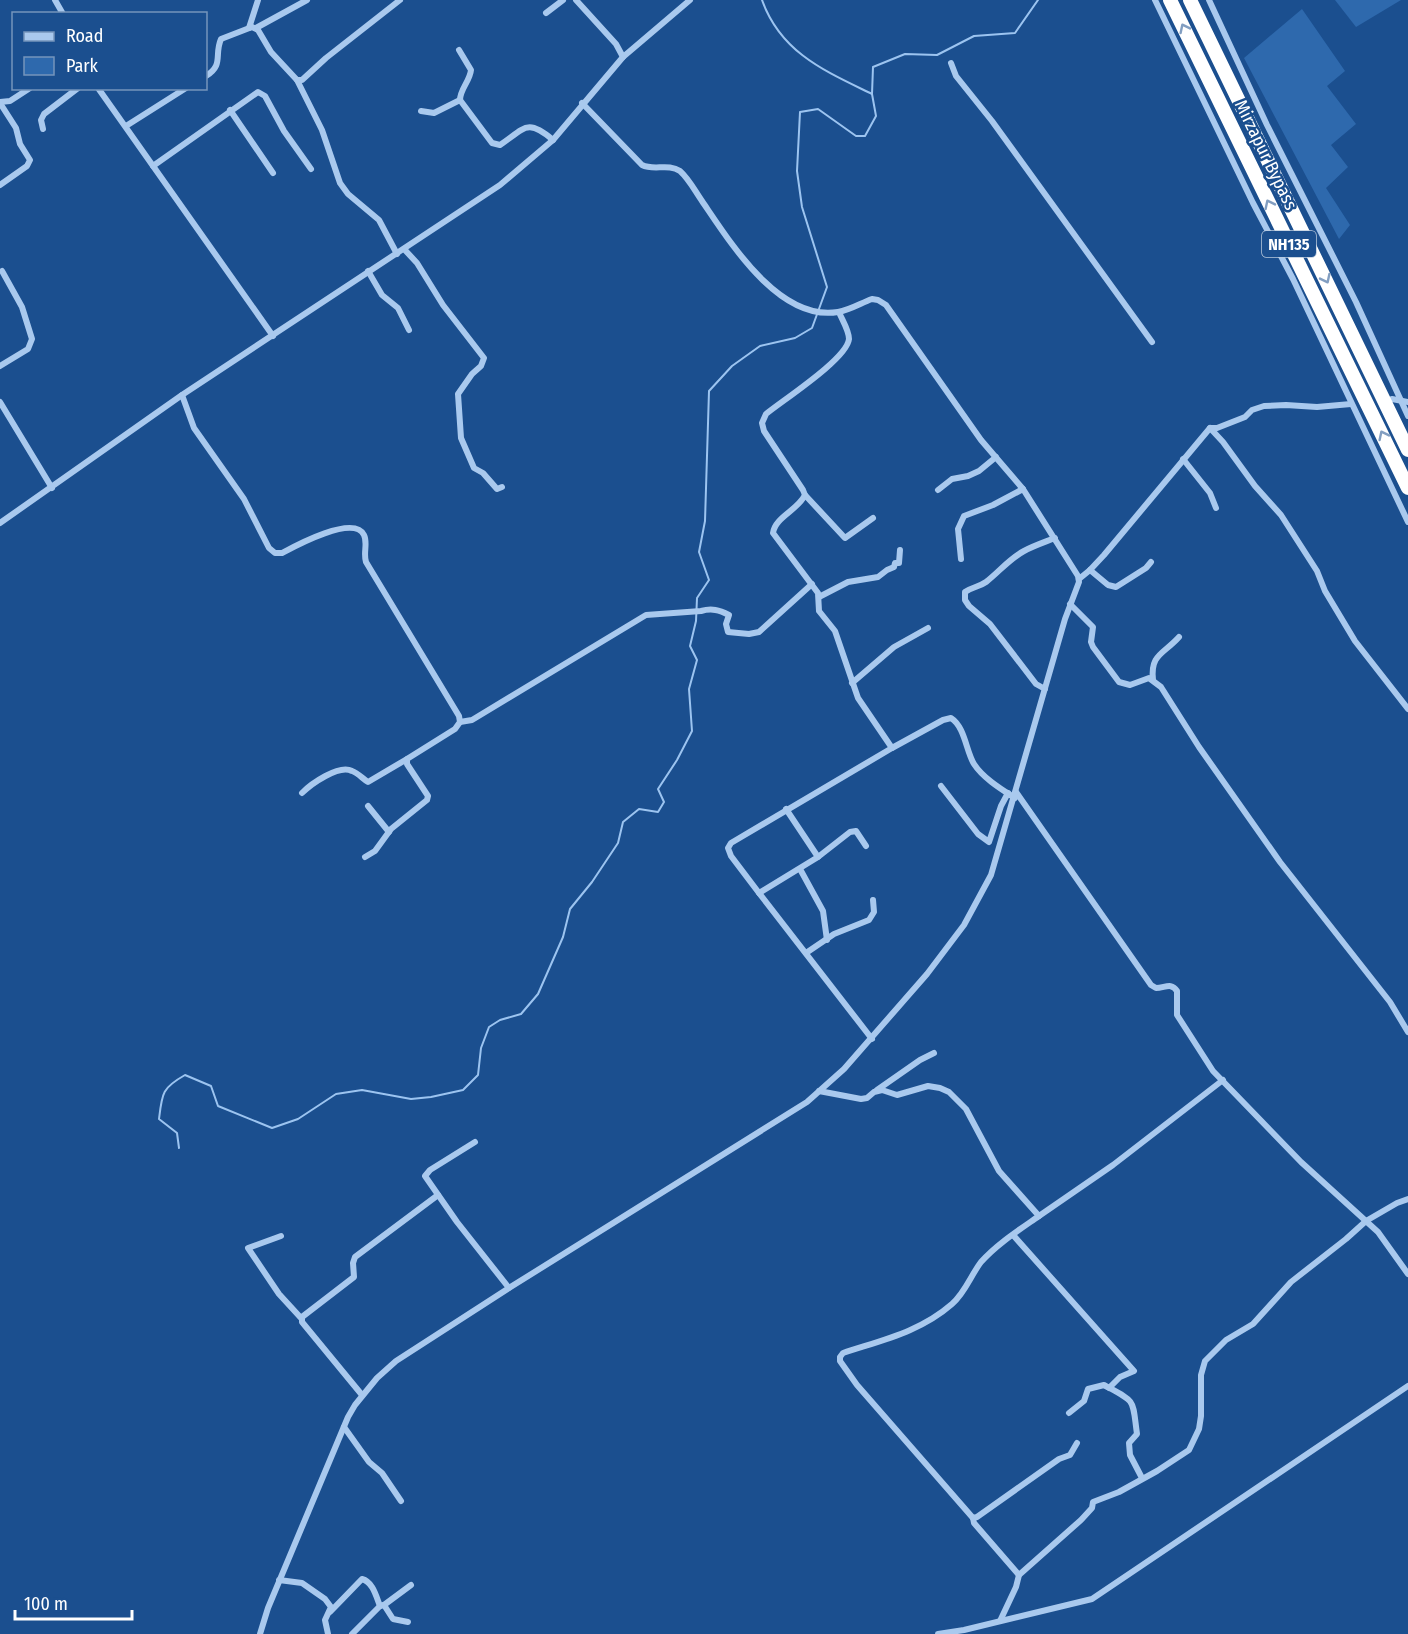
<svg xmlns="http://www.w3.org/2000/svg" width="1408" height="1634" viewBox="0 0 1408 1634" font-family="'Fira Sans Condensed',sans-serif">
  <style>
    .green { fill: #2e69ad }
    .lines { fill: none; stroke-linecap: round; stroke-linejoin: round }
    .stream { stroke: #9cc4f0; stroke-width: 2 }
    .street { stroke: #a9c9ee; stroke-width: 6 }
    .highway { stroke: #fff; stroke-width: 14 }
    .oneway { stroke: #829ec1 }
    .labels { text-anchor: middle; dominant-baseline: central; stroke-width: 5; stroke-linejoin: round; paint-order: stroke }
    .shield { fill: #1b4f8f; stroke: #bbcadd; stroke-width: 1.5 }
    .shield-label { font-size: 16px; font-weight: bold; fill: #fff }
    .street-label { font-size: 18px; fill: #fff; stroke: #1b4f8f }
  </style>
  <rect width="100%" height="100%" fill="#1b4f8f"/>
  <g class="green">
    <polygon points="1335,0 1401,0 1356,27"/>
    <polygon points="1302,9 1345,71 1327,86 1356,124 1331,145 1348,167 1326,188 1350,225 1339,239 1244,58"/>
  </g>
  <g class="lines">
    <g class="stream">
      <path d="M762,0C781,53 825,71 872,94"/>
      <path d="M179,1148L177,1133L159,1119C162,1093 162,1088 185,1075L211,1086L218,1106L272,1128L298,1119L336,1094L362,1090L411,1099L431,1097L463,1090L478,1075L481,1048L489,1027L500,1020L521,1014L538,994L563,937L570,909L592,882L618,843L623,822L639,809L658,812L664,802L658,789L677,760L692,731L689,689L697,660L690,646L696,621L697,598L709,580L699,552L705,521L709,391L732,366L760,346L795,338L812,328L827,287L802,207L797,171L800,112L818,109L856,136H865L876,116L872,94L873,67L905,54L937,55L974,36L1015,33L1038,0"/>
    </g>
    <g class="street">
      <polyline points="55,0 63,14"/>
      <polyline points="576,0 616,44 623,57"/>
      <polyline points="1155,0 1253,203 1293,279 1408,522"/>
      <polyline points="1209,0 1267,125 1356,302 1408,416"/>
      <polyline points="546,13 563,0"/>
      <polyline points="249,28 258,0"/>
      <polyline points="256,28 307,0"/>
      <path d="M459,50L471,70C470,81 460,89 460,100L492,143L500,145C525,128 527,118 553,140"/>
      <polyline points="951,63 956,76 992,121 1152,342"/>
      <path d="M206,76C224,65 214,55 221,39L252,27L258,30L271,52L297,80H302L326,58L400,0"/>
      <polyline points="297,80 322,130 340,183 348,194 379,220 397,254"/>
      <polyline points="98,88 273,336"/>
      <polyline points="0,102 10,101 30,88"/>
      <polyline points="0,103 16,128 20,144 30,160 27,166 0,185"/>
      <polyline points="230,110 273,173"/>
      <polyline points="421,111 434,113 460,100"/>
      <polyline points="126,126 186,88"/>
      <polyline points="43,129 41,120 44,114 78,88"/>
      <polyline points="153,166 258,92 265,96 284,131 311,169"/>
      <polyline points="404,249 417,263 443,305 484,358 481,366 472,374 458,394 461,438 474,468 483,473 497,489 502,487"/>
      <polyline points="368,271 382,295 398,308 409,330"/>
      <path d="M839,312C842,320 849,330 849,339C847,359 783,400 766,414L762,423L764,431L803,490L805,495C798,510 775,517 773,533L818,593L819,611L835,631L858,698L892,748L943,720L951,718C965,727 966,751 974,764C983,778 1001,789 1015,798"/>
      <polyline points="0,366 28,349 32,339 22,307 2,271"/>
      <path d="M182,395L194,428L244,499L269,548L275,553H282C295,546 354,514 364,535C368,543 363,553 366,562L459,716L460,722L455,729L407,759V764L428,796L427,800L391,829L375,851L365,857"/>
      <polyline points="1392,399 1408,402"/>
      <polyline points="0,402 52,488"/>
      <polyline points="1210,428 1223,442 1255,486 1281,515 1317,571 1325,591 1355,641 1408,709"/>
      <polyline points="1183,459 1210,493 1216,508"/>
      <polyline points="938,490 952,479 968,476 979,471 996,457"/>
      <polyline points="805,495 845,538 873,518"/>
      <polyline points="0,523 182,395 500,185 553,140 623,57 690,0"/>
      <polyline points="961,559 958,529 964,516 993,505 1023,489"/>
      <polyline points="1090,570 1108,585 1116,587 1146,568 1151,562"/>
      <polyline points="1079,579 1090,570 1104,555 1210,428 1217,428 1245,417 1252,410 1264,406 1286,405 1317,407 1351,404"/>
      <polyline points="819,597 848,582 878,577 887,570 894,567 895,563 899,563 900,550"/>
      <polyline points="1070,604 1093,627 1091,642 1093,647 1119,682 1130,685 1149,678 1161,687 1199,747 1280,862 1390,1002 1408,1032"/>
      <path d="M1153,680C1150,654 1164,654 1179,637"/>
      <polyline points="852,683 894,647 928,628"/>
      <path d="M1045,689L1036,684L990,624L969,606L965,600V592C972,587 979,587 986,582C999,572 1009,559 1024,551C1033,546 1045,542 1055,538"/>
      <path d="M460,722L472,720L646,615L701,611C712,608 719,610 729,615L726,624L728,632L749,634L759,632L812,584"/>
      <polyline points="941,786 978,834 989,842 1001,806 1008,793"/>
      <path d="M1016,792L1151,985L1156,988C1165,988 1171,982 1177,991V1015L1213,1071L1301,1162L1378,1232L1408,1274"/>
      <path d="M302,793C311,784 339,764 352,771C358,773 363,779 368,782L407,759"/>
      <polyline points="368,806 389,832"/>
      <polyline points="818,857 850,832 856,831 866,846"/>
      <polyline points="800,869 823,911 827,940"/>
      <polyline points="759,893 818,857 786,809"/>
      <polyline points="806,953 834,934 869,920 874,912 873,900"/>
      <polyline points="872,1039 759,893 731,856 728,848 731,843 892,748"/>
      <polyline points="877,1090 920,1060 934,1053"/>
      <polyline points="819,1091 861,1099 867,1098 874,1092 882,1090 897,1095 928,1086 940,1088 949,1092 966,1109 999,1171 1039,1216 1113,1165 1223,1080"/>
      <polyline points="475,1142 430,1170 425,1176 457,1222 509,1288"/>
      <polyline points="1013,1235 1134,1371 1120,1377 1109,1388"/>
      <polyline points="281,1236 248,1248 279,1294 301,1318"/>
      <polyline points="362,1395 302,1322 302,1317 354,1277 353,1263 355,1257 438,1195"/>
      <path d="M1069,1413L1084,1401L1088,1389L1104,1385C1137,1403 1132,1398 1137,1434L1129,1443L1130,1455L1142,1478"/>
      <polyline points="344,1427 369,1462 382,1473 401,1501"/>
      <path d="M973,1518L857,1385L840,1361V1357L843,1353C882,1340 920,1332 952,1304C965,1293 971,1275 981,1262C997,1244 1019,1230 1039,1216"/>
      <polyline points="1019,1575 974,1523 973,1518 977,1517 1059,1459 1070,1455 1077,1443"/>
      <polyline points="279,1580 302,1583 325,1599 331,1607 325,1620 328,1634"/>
      <polyline points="384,1605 411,1585"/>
      <path d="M330,1612L362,1579C373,1582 376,1596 380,1606"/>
      <polyline points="1000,1621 1016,1587 1019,1575 1081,1520 1092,1508 1093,1502 1119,1492 1157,1471 1189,1450 1199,1429 1201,1416 1201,1375 1205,1361 1226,1340 1253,1324 1291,1282 1346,1239 1366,1221 1397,1203 1408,1199"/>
      <path d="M260,1634L268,1608L348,1417L355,1405L377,1378L396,1361L509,1288L807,1102L844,1069L927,974L964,925L991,875L1065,619L1079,582L1078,576L1023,489L981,440L886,305L878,300L872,299C861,303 850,310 838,312C779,322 730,242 702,201C695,191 689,179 680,171C668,163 654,171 642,165L582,103"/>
      <polyline points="352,1634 380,1606 384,1605 393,1619 408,1622"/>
      <polyline points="938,1634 964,1630 1092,1599 1408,1386"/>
    </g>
    <g class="highway">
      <polyline points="1170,0 1408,488"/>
      <polyline points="1190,0 1408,450"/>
    </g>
  </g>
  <defs><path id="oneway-chevron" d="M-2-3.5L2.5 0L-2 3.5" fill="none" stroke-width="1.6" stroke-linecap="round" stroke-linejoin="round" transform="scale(1.5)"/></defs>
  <g class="oneway">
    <use href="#oneway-chevron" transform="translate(1184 28) rotate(-116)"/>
    <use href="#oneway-chevron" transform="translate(1269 204) rotate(-116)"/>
    <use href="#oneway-chevron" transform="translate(1326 279) rotate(64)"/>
    <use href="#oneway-chevron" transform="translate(1383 435) rotate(-116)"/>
  </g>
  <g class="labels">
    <rect class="shield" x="1262" y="231" width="54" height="26" rx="4.5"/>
    <g class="shield-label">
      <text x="1289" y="244">NH135</text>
    </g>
    <g class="street-label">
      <text transform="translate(1266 155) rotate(64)">Mirzapur Bypass</text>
    </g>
  </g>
  <rect x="12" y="12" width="195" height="78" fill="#1b4f8f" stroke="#7695bc" stroke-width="1.5"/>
  <rect x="24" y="32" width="30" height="9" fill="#a9c9ee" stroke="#7695bc" stroke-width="1.5"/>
  <text x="66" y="42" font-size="18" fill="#ffffff">Road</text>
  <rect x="24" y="57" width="30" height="18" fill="#2e69ad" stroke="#7695bc" stroke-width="1.5"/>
  <text x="66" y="72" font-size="18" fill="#ffffff">Park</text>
  <path d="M15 1610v9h117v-9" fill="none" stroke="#ffffff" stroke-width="3"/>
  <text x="24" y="1610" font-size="18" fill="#ffffff" stroke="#1b4f8f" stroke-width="4.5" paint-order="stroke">100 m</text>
</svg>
